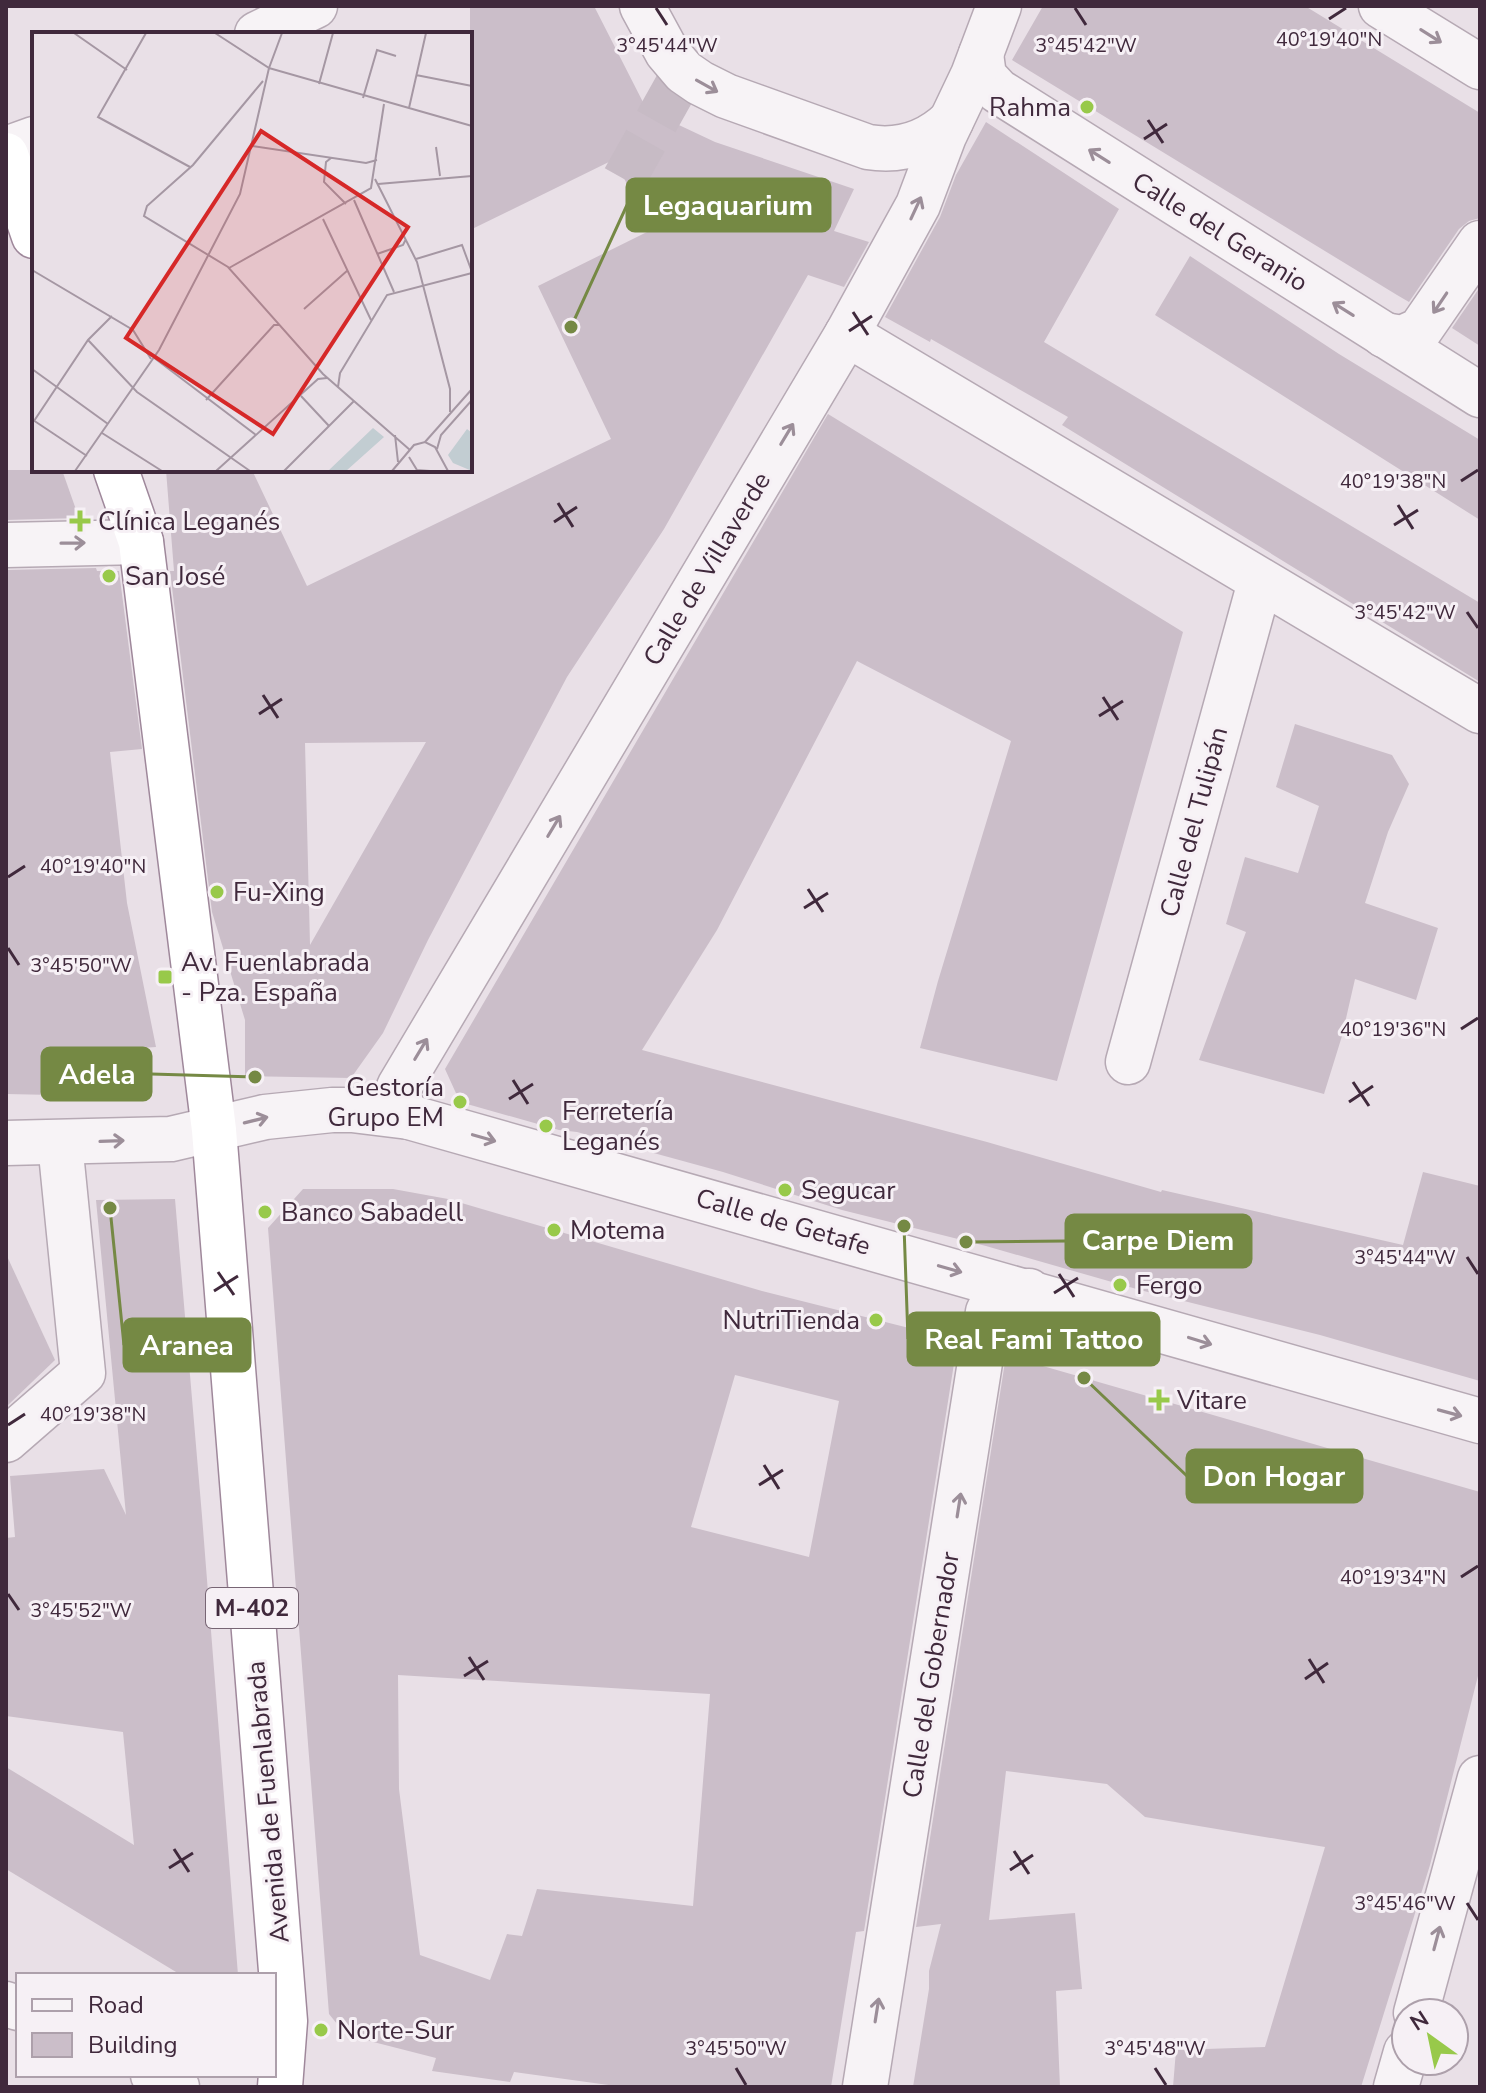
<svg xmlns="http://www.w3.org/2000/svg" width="1486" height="2093" viewBox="0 0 1486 2093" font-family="'Nunito Sans',sans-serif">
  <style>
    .building { fill: #cbbec9; fill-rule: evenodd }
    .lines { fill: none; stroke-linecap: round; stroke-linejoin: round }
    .minor-tunnel { stroke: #c7bbc5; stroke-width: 44; stroke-dasharray: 44 22; stroke-linecap: butt }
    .minor-casing { stroke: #b6a9b4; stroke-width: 47 }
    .highway-casing { stroke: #9f889b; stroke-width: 47 }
    .minor { stroke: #f7f3f6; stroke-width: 44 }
    .highway { stroke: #fff; stroke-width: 44 }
    .oneway { stroke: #9c8e99 }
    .ticks { fill: none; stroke: #40293c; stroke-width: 3 }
    .poi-dot { fill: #98c94a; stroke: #f6f0f5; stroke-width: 3 }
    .labels { text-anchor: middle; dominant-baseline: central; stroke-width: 6; stroke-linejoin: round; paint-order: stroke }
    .shield { fill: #f6f0f5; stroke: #776574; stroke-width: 2 }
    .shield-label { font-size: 24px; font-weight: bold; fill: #40293c }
    .poi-label { font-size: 26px; fill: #40293c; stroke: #f6f0f5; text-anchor: start }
    .street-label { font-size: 26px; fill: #40293c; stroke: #f6f0f5 }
    .inset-road { fill: none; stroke: #a597a3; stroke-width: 2 }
    .view { fill: #d62828; fill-opacity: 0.15; stroke: #d62828; stroke-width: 4 }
    .inset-edge { fill: none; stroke: #40293c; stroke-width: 4 }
    .ticks-label { font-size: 20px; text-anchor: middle; fill: #40293c; stroke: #f6f0f5; stroke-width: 6; stroke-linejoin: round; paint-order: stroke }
    .leader { fill: none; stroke: #758944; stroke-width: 3 }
    .callout-dot { fill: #758944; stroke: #f6f0f5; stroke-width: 3 }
    .callout { fill: #758944; stroke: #758944; stroke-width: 3 }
    .callout-label { font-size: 28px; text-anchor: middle; font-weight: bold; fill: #fff }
  </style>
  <rect width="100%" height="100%" fill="#e9e0e7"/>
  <g class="building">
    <path d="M470,6H594L647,110L715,142L854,189L834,231L869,242L844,287L808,275L664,529L567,677L428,940L383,1033L351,1078L245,1076V1020L212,912L170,571H174L166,470H252L307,586L611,439L538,286L649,231L615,159L470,230ZM426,742L310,945L305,743Z"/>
    <polygon points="1043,6 1305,6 1480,113 1480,218 1469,221 1459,229 1409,302 1397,295 1012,60"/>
    <polygon points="986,122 1119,209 1044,342 1480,603 1480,682 1062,425 1068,417 931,339 930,342 885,317 940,217 956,175"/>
    <polygon points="1190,256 1339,354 1480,440 1480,520 1155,315"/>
    <polygon points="1480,287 1480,346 1452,328"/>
    <polygon points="828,414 1183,632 1057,1081 920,1048 938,981 1011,741 857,661 717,930 642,1050 987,1142 1161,1192 1162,1190 1403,1245 1423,1172 1480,1186 1480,1381 1320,1335 1140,1290 986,1246 842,1210 723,1172 577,1132 559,1130 460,1102 445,1069"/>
    <polygon points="6,470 62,470 79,518 6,520"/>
    <polygon points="96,568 97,571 119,571 142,749 110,752 127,903 156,1047 98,1051 101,1096 6,1094 6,570"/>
    <polygon points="1295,724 1392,755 1409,784 1388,832 1365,903 1438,928 1416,1000 1355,979 1342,1036 1324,1094 1199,1060 1246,932 1226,924 1245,857 1298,873 1319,806 1276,787"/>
    <path d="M303,1189H393L448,1199L762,1291L917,1330L914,1342L956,1351L864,1931L856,1932L831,2087H623L514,2072L510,2082L432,2071L436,2058L346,2035L329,2014L268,1228ZM735,1375L839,1401L809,1557L691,1527ZM398,1675L710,1694L693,1906L537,1889L522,1936L507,1934L490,1980L420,1955L399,1789Z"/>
    <polygon points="175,1199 202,1516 238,1975 181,1975 6,1869 6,1767 134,1845 123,1732 6,1716 6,1538 15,1537 10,1476 104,1469 126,1515 96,1200"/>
    <polygon points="6,1254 55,1360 6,1407"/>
    <polygon points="1012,1357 1480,1492 1480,1668 1430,1865 1361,2087 1173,2087 1176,2050 1265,2047 1325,1847 1145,1817 1107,1784 1006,1771 989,1920 1075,1913 1082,1989 1056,1991 1060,2087 913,2087 929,1989 929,1971 941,1924 916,1927 1005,1362 1011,1363"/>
  </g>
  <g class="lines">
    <polyline class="minor-tunnel" points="624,179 684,72"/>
    <defs>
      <g id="minor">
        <path d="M642,6L667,52L684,72L700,83L726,96L868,147C899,152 927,144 951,121"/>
        <polyline points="1381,6 1480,67"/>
        <polyline points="257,34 315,6"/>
        <polyline points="981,54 984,76 998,91 1480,395"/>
        <polyline points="6,149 34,139"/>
        <polyline points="847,334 1480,711"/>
        <polyline points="1384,335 1402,338 1420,330 1480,243"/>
        <polyline points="6,545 141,542"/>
        <polyline points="1128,1062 1260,582"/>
        <polyline points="409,1117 398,1101 399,1087 847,334 918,205 944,136 973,75 999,6"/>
        <polyline points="6,1143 171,1139 265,1117 332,1110 352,1110 409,1117 1480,1421"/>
        <polyline points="6,1440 83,1373 60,1143"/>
        <polyline points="6,2004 18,2008"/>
        <polyline points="1416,2013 1480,1778"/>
        <polyline points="153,2075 177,2087"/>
        <path d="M865,2087L988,1312C996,1294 1010,1292 1029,1291"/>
        <polyline points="1396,2087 1406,2052"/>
      </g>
      <g id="highway">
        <polyline points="6,155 34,236"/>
        <polyline points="116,470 141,542 214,1130 285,2021 280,2087"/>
      </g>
    </defs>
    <use href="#minor" class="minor-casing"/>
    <use href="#highway" class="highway-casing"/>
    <use href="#minor" class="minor"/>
    <use href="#highway" class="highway"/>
  </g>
  <defs><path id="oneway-shaft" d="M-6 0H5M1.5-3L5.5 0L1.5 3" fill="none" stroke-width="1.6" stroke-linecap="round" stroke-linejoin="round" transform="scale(2)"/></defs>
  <g class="oneway">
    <use href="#oneway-shaft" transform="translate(1431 36) rotate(32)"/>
    <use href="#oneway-shaft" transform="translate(707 86) rotate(29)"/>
    <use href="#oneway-shaft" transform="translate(1099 156) rotate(-148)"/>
    <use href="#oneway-shaft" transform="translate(916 208) rotate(-65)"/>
    <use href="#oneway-shaft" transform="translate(1440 303) rotate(124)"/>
    <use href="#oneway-shaft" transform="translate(1343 309) rotate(-148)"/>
    <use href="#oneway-shaft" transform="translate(787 434) rotate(-59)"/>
    <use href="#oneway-shaft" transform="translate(73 543) rotate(-1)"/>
    <use href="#oneway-shaft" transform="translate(554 826) rotate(-59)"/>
    <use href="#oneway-shaft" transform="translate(421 1049) rotate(-59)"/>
    <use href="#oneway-shaft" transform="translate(256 1120) rotate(-14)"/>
    <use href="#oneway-shaft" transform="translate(484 1138) rotate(16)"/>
    <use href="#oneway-shaft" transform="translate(112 1141) rotate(-2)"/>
    <use href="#oneway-shaft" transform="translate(950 1269) rotate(16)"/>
    <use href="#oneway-shaft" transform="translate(1200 1341) rotate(17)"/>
    <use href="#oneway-shaft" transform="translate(1450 1413) rotate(15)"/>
    <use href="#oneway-shaft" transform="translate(959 1505) rotate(-81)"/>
    <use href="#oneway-shaft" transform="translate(1437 1938) rotate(-75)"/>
    <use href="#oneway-shaft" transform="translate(877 2010) rotate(-81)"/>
  </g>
  <path class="ticks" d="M656,8L667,25M1075,8L1086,25M1329,19L1346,8M1148,120L1163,143M1144,139L1167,124M853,312L868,335M849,331L872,316M1461,481L1478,470M558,503L573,527M1398,505L1413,529M554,522L577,507M1394,525L1418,510M1467,612L1478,628M263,695L278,718M1103,697L1118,720M259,714L282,699M1099,716L1123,701M8,877L25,866M808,889L823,912M804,908L828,893M8,948L19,965M1461,1029L1478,1018M513,1080L528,1104M1353,1082L1369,1106M509,1099L533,1084M1349,1102L1373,1086M1467,1257L1478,1274M218,1272L234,1295M1059,1274L1074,1297M214,1291L238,1276M1054,1293L1078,1278M8,1425L25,1414M764,1465L779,1489M759,1485L783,1470M1461,1577L1478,1566M8,1594L19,1610M469,1657L484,1680M1309,1659L1324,1683M464,1676L488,1661M1305,1679L1328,1663M174,1849L189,1872M1014,1851L1029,1874M169,1868L193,1853M1010,1870L1033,1855M1467,1903L1478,1920M736,2068L746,2085M1155,2068L1166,2085"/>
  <g class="poi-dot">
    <circle cx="1087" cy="107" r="8"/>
    <path d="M76 509h8v8h8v8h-8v8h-8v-8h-8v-8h8z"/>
    <circle cx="109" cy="576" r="8"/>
    <circle cx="217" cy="892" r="8"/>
    <rect x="157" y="969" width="16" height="16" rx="4"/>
    <circle cx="460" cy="1102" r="8"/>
    <circle cx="546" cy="1126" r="8"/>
    <circle cx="785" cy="1190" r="8"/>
    <circle cx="265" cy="1212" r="8"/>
    <circle cx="554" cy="1230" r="8"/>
    <circle cx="1120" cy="1285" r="8"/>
    <circle cx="876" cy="1320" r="8"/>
    <path d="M1155 1388h8v8h8v8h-8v8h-8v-8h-8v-8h8z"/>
    <circle cx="321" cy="2030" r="8"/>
  </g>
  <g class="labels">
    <rect class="shield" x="206" y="1588" width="92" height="40" rx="6"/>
    <g class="shield-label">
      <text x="252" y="1608">M-402</text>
    </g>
    <g class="poi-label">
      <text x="1071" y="107" text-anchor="end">Rahma</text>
      <text x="98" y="521">Clínica Leganés</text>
      <text x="125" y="576">San José</text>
      <text x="233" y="892">Fu-Xing</text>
      <text x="181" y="962">Av. Fuenlabrada<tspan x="181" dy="30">- Pza. España</tspan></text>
      <text x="444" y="1087" text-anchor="end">Gestoría<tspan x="444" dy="30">Grupo EM</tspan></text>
      <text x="562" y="1111">Ferretería<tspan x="562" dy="30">Leganés</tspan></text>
      <text x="801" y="1190">Segucar</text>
      <text x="281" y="1212">Banco Sabadell</text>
      <text x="570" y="1230">Motema</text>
      <text x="1136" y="1285">Fergo</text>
      <text x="860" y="1320" text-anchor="end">NutriTienda</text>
      <text x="1177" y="1400">Vitare</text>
      <text x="337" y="2030">Norte-Sur</text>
    </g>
    <g class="street-label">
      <text transform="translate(1220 232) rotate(32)">Calle del Geranio</text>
      <text transform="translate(707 569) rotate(-59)">Calle de Villaverde</text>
      <text transform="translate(1194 822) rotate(-75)">Calle del Tulipán</text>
      <text transform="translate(783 1222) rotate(16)">Calle de Getafe</text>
      <text transform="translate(931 1675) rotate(-81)">Calle del Gobernador</text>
      <text transform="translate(268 1802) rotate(-95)">Avenida de Fuenlabrada</text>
    </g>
  </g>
  <g transform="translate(32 32)">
    <rect width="440" height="440" fill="#e9e0e7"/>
    <path d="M341,396L352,405L314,439H296ZM435,397L440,401V439L421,431L416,423Z" fill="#c2cdd2"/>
    <path class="inset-road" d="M42,1L95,38M114,1L66,85L158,135M183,1L237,36L250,1M384,43L440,54M231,49L161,133L115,174L112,184L196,235L291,342L378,418M287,52L301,1M331,66L345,18L364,24M377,76L394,1M220,114L334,131L345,128M404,115L408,144M299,126L294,130L292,150L314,172M343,147L385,230L418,357V380M346,152L440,144M322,168L362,260M291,187L339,288M345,222L371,213L374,207M384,227L430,213L440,240M197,236L339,156L352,72M0,238L101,298L119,327M272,277L316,238M56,308L105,360L218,439M121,325L224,403M0,337L76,392M306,355L308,341L355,263L440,241M269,364L297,394M174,368L242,293H248M1,388L55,424M2,389L56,308L80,284M70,401L130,439M363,403L366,430M393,410L440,357M405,417L409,403L440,368M377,425L385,438L398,439M43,439L127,318L208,162L237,36L440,94M184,439L286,347L295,346M252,439L322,369M360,439L382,413L393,410L403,415L416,439"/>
    <path class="view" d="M229,99L376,195L241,402L94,306Z"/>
    <rect width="440" height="440" class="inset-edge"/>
  </g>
  <g class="ticks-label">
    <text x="1329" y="46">40°19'40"N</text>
    <text x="667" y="52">3°45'44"W</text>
    <text x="1086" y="52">3°45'42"W</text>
    <text x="1393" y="488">40°19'38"N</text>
    <text x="1405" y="619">3°45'42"W</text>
    <text x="93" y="873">40°19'40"N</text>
    <text x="81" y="972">3°45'50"W</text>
    <text x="1393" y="1036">40°19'36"N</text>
    <text x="1405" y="1264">3°45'44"W</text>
    <text x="93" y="1421">40°19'38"N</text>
    <text x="1393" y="1584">40°19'34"N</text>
    <text x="81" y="1617">3°45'52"W</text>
    <text x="1405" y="1910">3°45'46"W</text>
    <text x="736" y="2055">3°45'50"W</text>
    <text x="1155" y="2055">3°45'48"W</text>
  </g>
  <path class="leader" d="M571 327L627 205M255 1077L151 1074M966 1242L1066 1241M904 1226L908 1339M110 1208L124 1345M1084 1378L1187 1476"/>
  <g class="callout-dot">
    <circle cx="571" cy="327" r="8"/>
    <circle cx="255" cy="1077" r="8"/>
    <circle cx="966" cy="1242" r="8"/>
    <circle cx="904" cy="1226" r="8"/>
    <circle cx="110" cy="1208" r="8"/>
    <circle cx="1084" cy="1378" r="8"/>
  </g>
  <g class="callout">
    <rect x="627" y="179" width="203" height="52" rx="8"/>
    <rect x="42" y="1048" width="109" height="52" rx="8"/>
    <rect x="1066" y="1215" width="185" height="52" rx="8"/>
    <rect x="908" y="1313" width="251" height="52" rx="8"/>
    <rect x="124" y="1319" width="126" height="52" rx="8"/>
    <rect x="1187" y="1450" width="175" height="52" rx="8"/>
  </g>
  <g class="callout-label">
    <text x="728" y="215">Legaquarium</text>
    <text x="97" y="1084">Adela</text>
    <text x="1158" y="1250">Carpe Diem</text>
    <text x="1034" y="1349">Real Fami Tattoo</text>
    <text x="187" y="1355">Aranea</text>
    <text x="1274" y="1486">Don Hogar</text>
  </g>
  <rect width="1486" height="2093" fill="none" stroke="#40293c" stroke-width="16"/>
  <rect x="16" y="1973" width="260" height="104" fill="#f6f0f5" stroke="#ada0ab" stroke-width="2"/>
  <rect x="32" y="1999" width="40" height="12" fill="#f7f3f6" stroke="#ada0ab" stroke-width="2"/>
  <text x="88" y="2013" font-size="24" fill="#40293c">Road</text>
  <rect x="32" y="2033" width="40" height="24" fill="#cbbec9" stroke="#ada0ab" stroke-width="2"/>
  <text x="88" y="2053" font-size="24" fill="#40293c">Building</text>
  <g transform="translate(1430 2037) rotate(327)"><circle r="38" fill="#f6f0f5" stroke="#ada0ab" stroke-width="2"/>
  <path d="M0-6L14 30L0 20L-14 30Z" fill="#98c94a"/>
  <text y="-12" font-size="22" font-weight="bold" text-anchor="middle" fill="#40293c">N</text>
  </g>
</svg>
